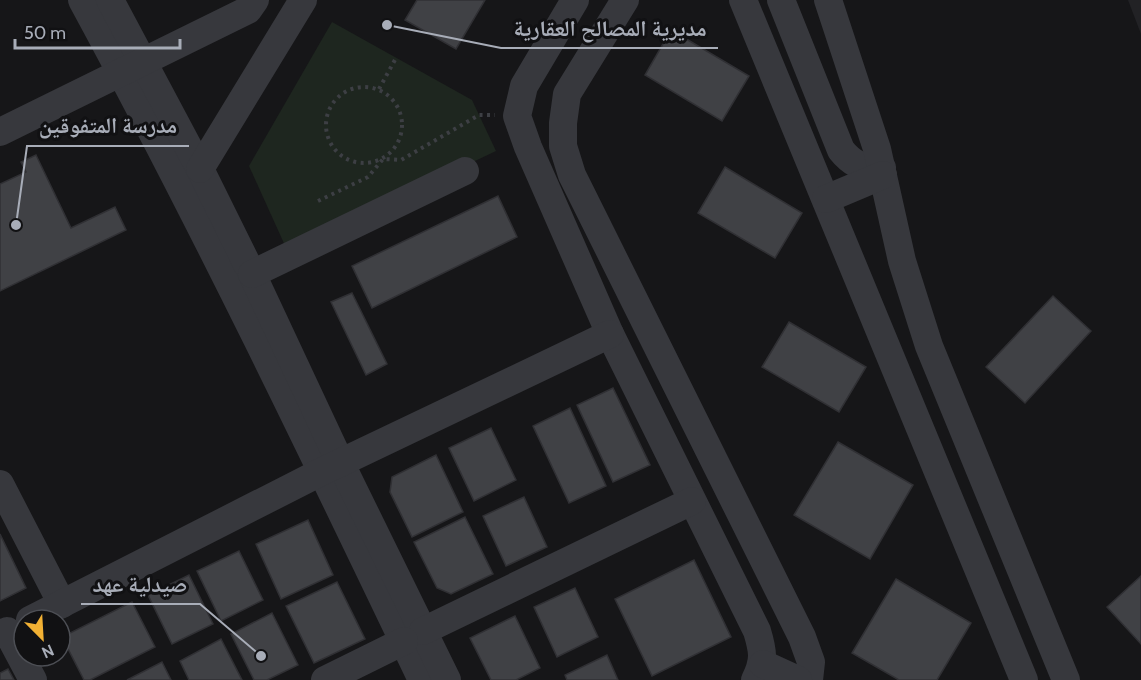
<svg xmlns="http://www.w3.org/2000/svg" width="1141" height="680" viewBox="0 0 1141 680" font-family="Cabin,'Noto Naskh Arabic',sans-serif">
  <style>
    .built { fill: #222225 }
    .green { fill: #1e261f }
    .building { fill: #404145; stroke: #303034; stroke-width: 1.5 }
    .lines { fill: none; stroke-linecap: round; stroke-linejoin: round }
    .path { stroke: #3d3f44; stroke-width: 4; stroke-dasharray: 3 4.5; stroke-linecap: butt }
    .minor { stroke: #37383d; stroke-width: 28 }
    .leader { fill: none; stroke: #a8adb8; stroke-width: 2 }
    .callout-dot { fill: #a8adb8; stroke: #111113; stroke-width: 2 }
    .callout-label { font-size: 22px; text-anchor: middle; font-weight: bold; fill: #a8adb8; stroke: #111113; stroke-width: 6; stroke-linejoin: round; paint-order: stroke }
  </style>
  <rect width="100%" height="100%" fill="#161618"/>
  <polygon class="built" points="1128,0 1141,0 1141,34"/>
  <polygon class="green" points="332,22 472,100 496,151 287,250 249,166"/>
  <g class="building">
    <polygon points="417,0 485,0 456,49 405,20"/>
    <polygon points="671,30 749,76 722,121 645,75"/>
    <polygon points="36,155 71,228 115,207 126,230 0,291 0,184 26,172 21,162"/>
    <polygon points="725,167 802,213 775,258 698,213"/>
    <polygon points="498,196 517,237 372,308 352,266"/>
    <polygon points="352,293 387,364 366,375 331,302"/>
    <polygon points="1053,296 1091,331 1025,403 986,367"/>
    <polygon points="789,322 866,367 839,412 762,367"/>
    <polygon points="613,388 650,465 613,482 577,405"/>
    <polygon points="570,408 606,486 569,503 533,426"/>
    <polygon points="491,428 516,480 474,501 449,448"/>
    <polygon points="838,442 913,485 870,559 794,515"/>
    <polygon points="436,455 463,512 412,537 390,492 392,477"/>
    <polygon points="524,497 547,547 506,566 483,516"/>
    <polygon points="465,517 493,574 451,594 437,588 414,542"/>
    <polygon points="308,520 333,575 281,599 256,544"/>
    <polygon points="0,534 26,588 0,601"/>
    <polygon points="239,551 263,600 221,621 197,571"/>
    <polygon points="694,560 731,637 652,676 615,599"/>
    <polygon points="189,575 213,624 172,644 148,595"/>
    <polygon points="1141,576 1141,644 1107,607"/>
    <polygon points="896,579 971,623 937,680 899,680 852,653"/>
    <polygon points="337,582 365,639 314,663 286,606"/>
    <polygon points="575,588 598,637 557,657 534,607"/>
    <polygon points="132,602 155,647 90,680 84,680 62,637"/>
    <polygon points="272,613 298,665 267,680 254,680 231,634"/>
    <polygon points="515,616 540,668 516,680 491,680 470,638"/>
    <polygon points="221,639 242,680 189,680 180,661"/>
    <polygon points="607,655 618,680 567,680 565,675"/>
    <polygon points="162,662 171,680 127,680"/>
    <polygon points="8,669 14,680 0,680 0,673"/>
  </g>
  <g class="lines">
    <g class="path">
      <circle cx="364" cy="125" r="38"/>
      <polyline points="379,89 396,58"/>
      <polyline points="318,201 368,177 383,159 401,160 479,115 495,115"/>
    </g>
    <g class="minor">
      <path d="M82,0C203,223 313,452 422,680"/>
      <polyline points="110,0 200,169 252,274 340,462 447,680"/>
      <path d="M575,0L524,86L517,116L528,147L610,334L757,631C763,651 765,660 755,680"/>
      <polyline points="625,0 567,94 563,123 563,146 572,175 802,637 811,662 809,680"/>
      <polyline points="743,0 1024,680"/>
      <path d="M781,0L841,150C852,164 864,170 882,168"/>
      <polyline points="828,0 877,149 902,261 929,346 1066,680"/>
      <polyline points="0,132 248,10 255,0"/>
      <polyline points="200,169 303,0"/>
      <polyline points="826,199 883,175"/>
      <polyline points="252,274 465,171"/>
      <polyline points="0,484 62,604"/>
      <polyline points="30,620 323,471 610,334"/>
      <polyline points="7,631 33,680"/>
      <polyline points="423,631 692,501"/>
      <polyline points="763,664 798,680"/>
      <polyline points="325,680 404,641"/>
    </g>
  </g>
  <path class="leader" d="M387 25L501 48H718M16 225L27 146H189M261 656L200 604H81"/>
  <g class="callout-dot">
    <circle cx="387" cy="25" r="6"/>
    <circle cx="16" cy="225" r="6"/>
    <circle cx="261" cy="656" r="6"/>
  </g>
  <g class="callout-label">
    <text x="610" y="36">مديرية المصالح العقارية</text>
    <text x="108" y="133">مدرسة المتفوقين</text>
    <text x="140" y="592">صيدلية عهد</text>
  </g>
  <g transform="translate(42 638) rotate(156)"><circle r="28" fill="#111113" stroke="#4d4f55" stroke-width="1.5"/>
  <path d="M0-4.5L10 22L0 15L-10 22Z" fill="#f2b134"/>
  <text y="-9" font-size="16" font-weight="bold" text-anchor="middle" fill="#a8adb8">N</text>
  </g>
  <path d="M15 39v9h165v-9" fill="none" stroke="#a8adb8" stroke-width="3"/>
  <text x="24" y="39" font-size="18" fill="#a8adb8" stroke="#111113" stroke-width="4.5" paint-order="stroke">50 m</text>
</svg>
